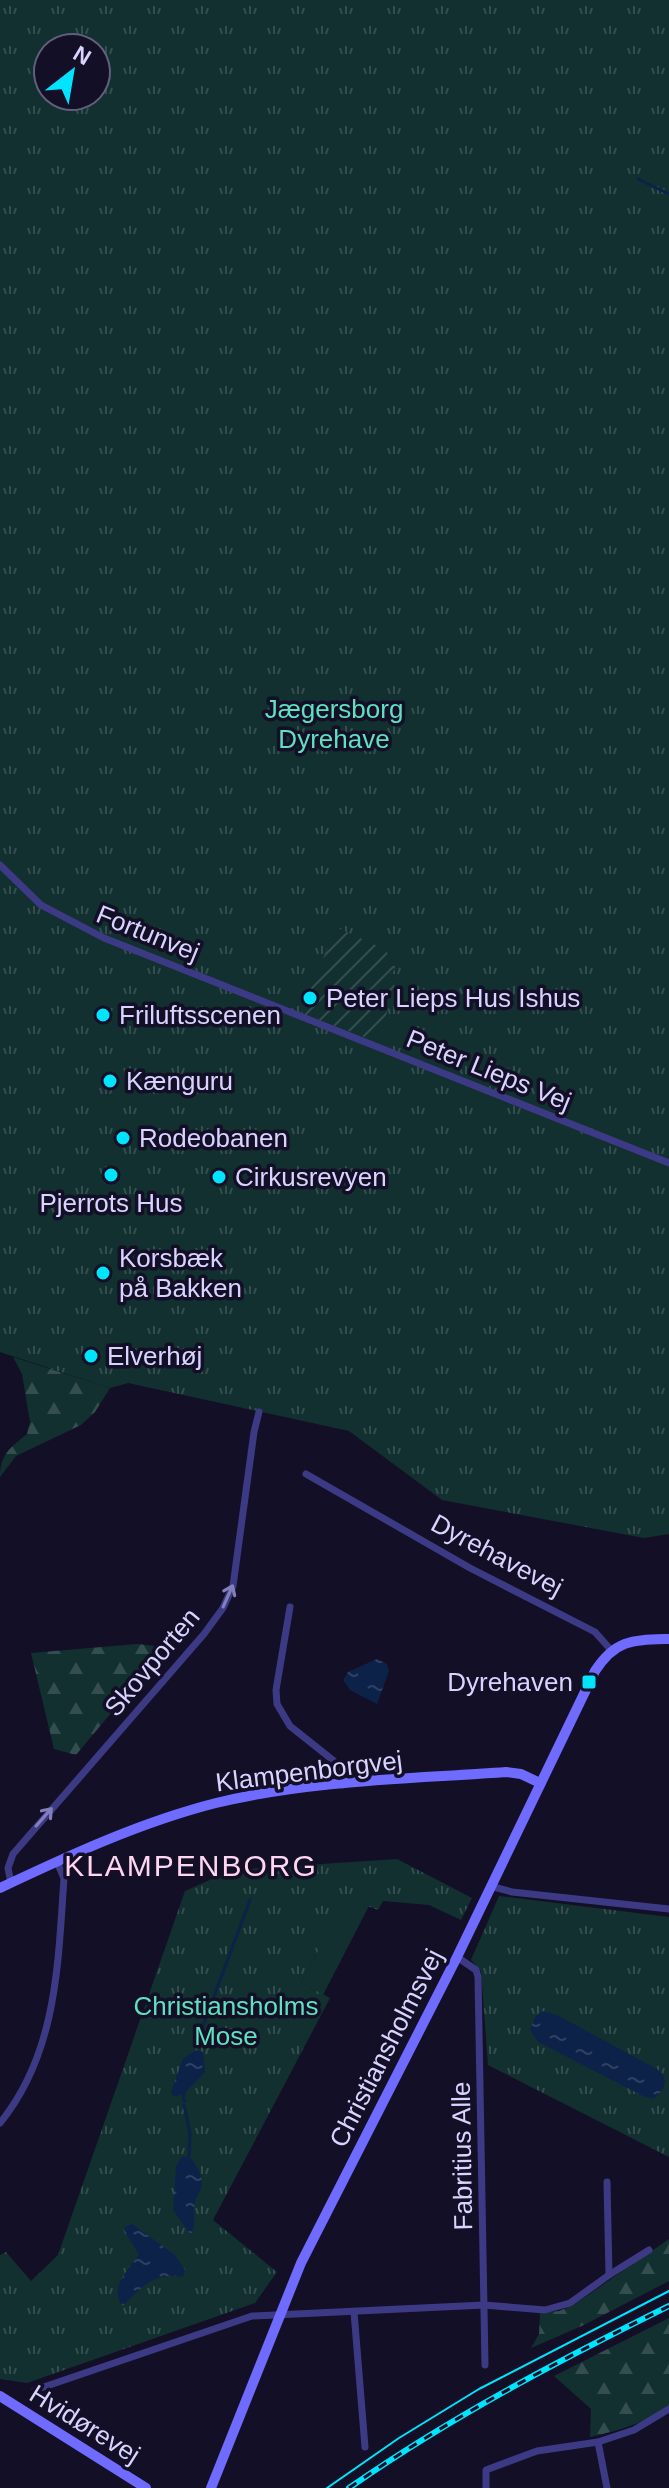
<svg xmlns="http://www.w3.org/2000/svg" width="669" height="2488" viewBox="0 0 669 2488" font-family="Arial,sans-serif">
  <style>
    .grass { fill: #12302f }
    .forest { fill: url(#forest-firs) }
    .park { fill: url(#park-tufts); fill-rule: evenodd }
    .garden { fill: url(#garden-furrows) }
    .water { fill: url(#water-ripples) }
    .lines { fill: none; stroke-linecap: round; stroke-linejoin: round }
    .stream { stroke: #0c2248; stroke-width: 3 }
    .street { stroke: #3d3a85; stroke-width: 7 }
    .secondary { stroke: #6f6bff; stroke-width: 10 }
    .tram { stroke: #00e5ff; stroke-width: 2 }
    .rail-casing { stroke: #00e5ff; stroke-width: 6 }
    .rail { stroke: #130f26; stroke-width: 3; stroke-dasharray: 9; stroke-linecap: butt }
    .oneway { stroke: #837fbc }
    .poi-dot { fill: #00e5ff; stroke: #130f26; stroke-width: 3 }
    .labels { text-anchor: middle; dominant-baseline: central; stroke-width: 7; stroke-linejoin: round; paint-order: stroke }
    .park-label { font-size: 26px; fill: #5fe0c0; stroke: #130f26 }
    .street-label { font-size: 26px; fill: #d9d4ff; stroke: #130f26 }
    .poi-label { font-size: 26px; fill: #d9d4ff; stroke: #130f26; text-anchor: start }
    .quarter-label { font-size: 30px; letter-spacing: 2px; fill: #ffd6f0; stroke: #130f26 }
  </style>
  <defs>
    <pattern id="forest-firs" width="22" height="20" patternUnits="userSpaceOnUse" patternTransform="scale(2)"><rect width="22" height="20" fill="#12302f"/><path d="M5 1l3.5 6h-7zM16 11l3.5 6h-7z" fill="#344d4e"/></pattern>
    <pattern id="park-tufts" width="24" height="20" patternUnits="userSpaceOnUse" patternTransform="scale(2)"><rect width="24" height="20" fill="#12302f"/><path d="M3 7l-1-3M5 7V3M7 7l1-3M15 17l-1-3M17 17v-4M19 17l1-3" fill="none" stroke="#344d4e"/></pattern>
    <pattern id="garden-furrows" width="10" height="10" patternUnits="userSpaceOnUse" patternTransform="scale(2)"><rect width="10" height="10" fill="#12302f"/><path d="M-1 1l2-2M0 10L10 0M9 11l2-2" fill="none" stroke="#344d4e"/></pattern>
    <pattern id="water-ripples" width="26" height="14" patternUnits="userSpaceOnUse" patternTransform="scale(2)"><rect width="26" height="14" fill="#0c2248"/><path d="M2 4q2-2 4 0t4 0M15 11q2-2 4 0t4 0" fill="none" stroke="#2f4163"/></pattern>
  </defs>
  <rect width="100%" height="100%" fill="#130f26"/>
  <polygon class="grass" points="346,1897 369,1906 323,1995 301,1983"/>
  <g class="forest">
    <path d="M13,1357L110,1388L95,1412L81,1425L16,1456L0,1477C0,1454 10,1448 27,1434L30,1422L22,1374Z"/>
    <polygon points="137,1644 166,1647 76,1755 54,1749 31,1653"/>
    <polygon points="669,2239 669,2281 584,2325 531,2348 539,2334 540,2313 559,2311 575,2304"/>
    <path d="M669,2318V2405C644,2424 620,2430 590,2437L591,2409L554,2376Z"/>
  </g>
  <g class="park">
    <path d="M0,0H669V1534L644,1538L442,1500L349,1431L128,1383L110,1388L0,1352ZM48,48H96V96H48Z"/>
    <polygon points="397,1859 472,1898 461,1920 429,1905 383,1901 378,1910 346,1898 301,1983 330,1998 213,2220 277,2272 255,2303 27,2383 0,2379 0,2255 6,2252 31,2281 58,2255 185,1891 232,1870"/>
    <polygon points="499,1896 669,1917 669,2157 488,2065 481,1971 471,1960"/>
  </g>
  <polygon class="garden" points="336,927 386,950 395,970 390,973 395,987 379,1038 375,1041 303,1014 302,1010"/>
  <g class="water">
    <polygon points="377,1659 387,1664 389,1671 377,1704 350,1690 343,1680 348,1672"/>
    <polygon points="542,2011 557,2015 657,2069 663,2074 665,2081 663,2089 654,2099 643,2096 538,2042 530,2030 535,2017"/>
    <polygon points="197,2050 203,2052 205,2072 184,2094 173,2097 171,2092 183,2058"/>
    <path d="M189,2156C197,2166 206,2178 200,2191C197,2199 196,2195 195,2203C193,2214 196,2224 191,2235L173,2210L176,2166L182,2157Z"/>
    <path d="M132,2224L175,2255L185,2270L183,2277C156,2271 141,2287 123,2306C108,2290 128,2269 139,2255L123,2228Z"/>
  </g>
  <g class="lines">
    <g class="stream">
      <polyline points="638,179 669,194"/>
      <polyline points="197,2042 250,1900"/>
      <polyline points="184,2093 183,2099 185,2101"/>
      <polyline points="184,2105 190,2133 189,2156"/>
    </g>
    <g class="street">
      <polyline points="0,865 41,905 104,938 669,1163"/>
      <polyline points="306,1474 470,1568 595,1632 611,1650"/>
      <polyline points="290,1607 276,1690 277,1704 290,1726 334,1761 341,1769 343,1785"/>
      <polyline points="11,1883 8,1868 13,1854 204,1634 223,1608 233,1586 254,1432 259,1412"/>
      <polyline points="490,1886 512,1892 669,1909"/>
      <polyline points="457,1957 476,1970 478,1977 485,2365"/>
      <path d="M0,2123C57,2053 58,1964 64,1878L57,1862"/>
      <polyline points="609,2275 649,2250"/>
      <polyline points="354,2312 365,2447"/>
      <polyline points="35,2390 252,2316 484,2305 545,2310 570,2303 609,2275 607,2182"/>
      <polyline points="598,2442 634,2430 669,2409"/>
      <polyline points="486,2488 486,2470 537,2451 598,2442 607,2488"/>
    </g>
    <g class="secondary">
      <path d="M0,1888C70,1855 141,1822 216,1803C310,1780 410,1779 506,1772L521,1774L540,1783"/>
      <polyline points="0,2396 146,2488"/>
      <path d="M211,2488L301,2263L457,1957L595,1671C616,1639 633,1640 669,1639"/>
    </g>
    <polyline class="tram" points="327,2488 399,2438 479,2389 669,2291"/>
    <defs>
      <path id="rail" d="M349,2488C451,2417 558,2361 669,2306"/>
    </defs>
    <use href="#rail" class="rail-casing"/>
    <use href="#rail" class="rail"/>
  </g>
  <defs><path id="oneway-shaft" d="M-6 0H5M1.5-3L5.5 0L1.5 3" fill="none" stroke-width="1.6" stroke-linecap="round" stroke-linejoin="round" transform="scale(2)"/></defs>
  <g class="oneway">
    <use href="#oneway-shaft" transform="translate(228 1596) rotate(-66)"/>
    <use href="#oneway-shaft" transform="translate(44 1817) rotate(-49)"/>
  </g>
  <g class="poi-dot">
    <circle cx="310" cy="998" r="8"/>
    <circle cx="103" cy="1015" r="8"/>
    <circle cx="110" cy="1081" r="8"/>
    <circle cx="123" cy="1138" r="8"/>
    <circle cx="111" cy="1175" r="8"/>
    <circle cx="219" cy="1177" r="8"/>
    <circle cx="103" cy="1273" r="8"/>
    <circle cx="91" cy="1356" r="8"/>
    <rect x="581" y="1674" width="16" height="16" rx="4"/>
  </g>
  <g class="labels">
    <g class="park-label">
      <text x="334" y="709">Jægersborg<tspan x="334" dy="30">Dyrehave</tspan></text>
      <text x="226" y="2006">Christiansholms<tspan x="226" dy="30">Mose</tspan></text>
    </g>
    <g class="street-label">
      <text transform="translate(148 933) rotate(22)">Fortunvej</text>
      <text transform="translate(489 1070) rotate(22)">Peter Lieps Vej</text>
      <text transform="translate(497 1555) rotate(28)">Dyrehavevej</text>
      <text transform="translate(152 1662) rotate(-50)">Skovporten</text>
      <text transform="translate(309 1771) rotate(-7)">Klampenborgvej</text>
      <text transform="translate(386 2048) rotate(-63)">Christiansholmsvej</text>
      <text transform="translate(462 2156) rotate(-91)">Fabritius Alle</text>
      <text transform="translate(85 2424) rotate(32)">Hvidørevej</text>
    </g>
    <g class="poi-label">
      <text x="326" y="998">Peter Lieps Hus Ishus</text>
      <text x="119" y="1015">Friluftsscenen</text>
      <text x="126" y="1081">Kænguru</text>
      <text x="139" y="1138">Rodeobanen</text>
      <text x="235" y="1177">Cirkusrevyen</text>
      <text x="111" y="1203" text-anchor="middle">Pjerrots Hus</text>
      <text x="119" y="1258">Korsbæk<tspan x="119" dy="30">på Bakken</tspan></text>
      <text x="107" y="1356">Elverhøj</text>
      <text x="573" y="1682" text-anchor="end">Dyrehaven</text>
    </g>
    <g class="quarter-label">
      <text x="191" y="1865">KLAMPENBORG</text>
    </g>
  </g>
  <g transform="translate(72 72) rotate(31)"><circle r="38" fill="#130f26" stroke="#625e7d" stroke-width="2"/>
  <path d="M0-6L14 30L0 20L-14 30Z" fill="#00e5ff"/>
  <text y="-12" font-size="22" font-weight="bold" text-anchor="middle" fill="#d9d4ff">N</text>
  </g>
</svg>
